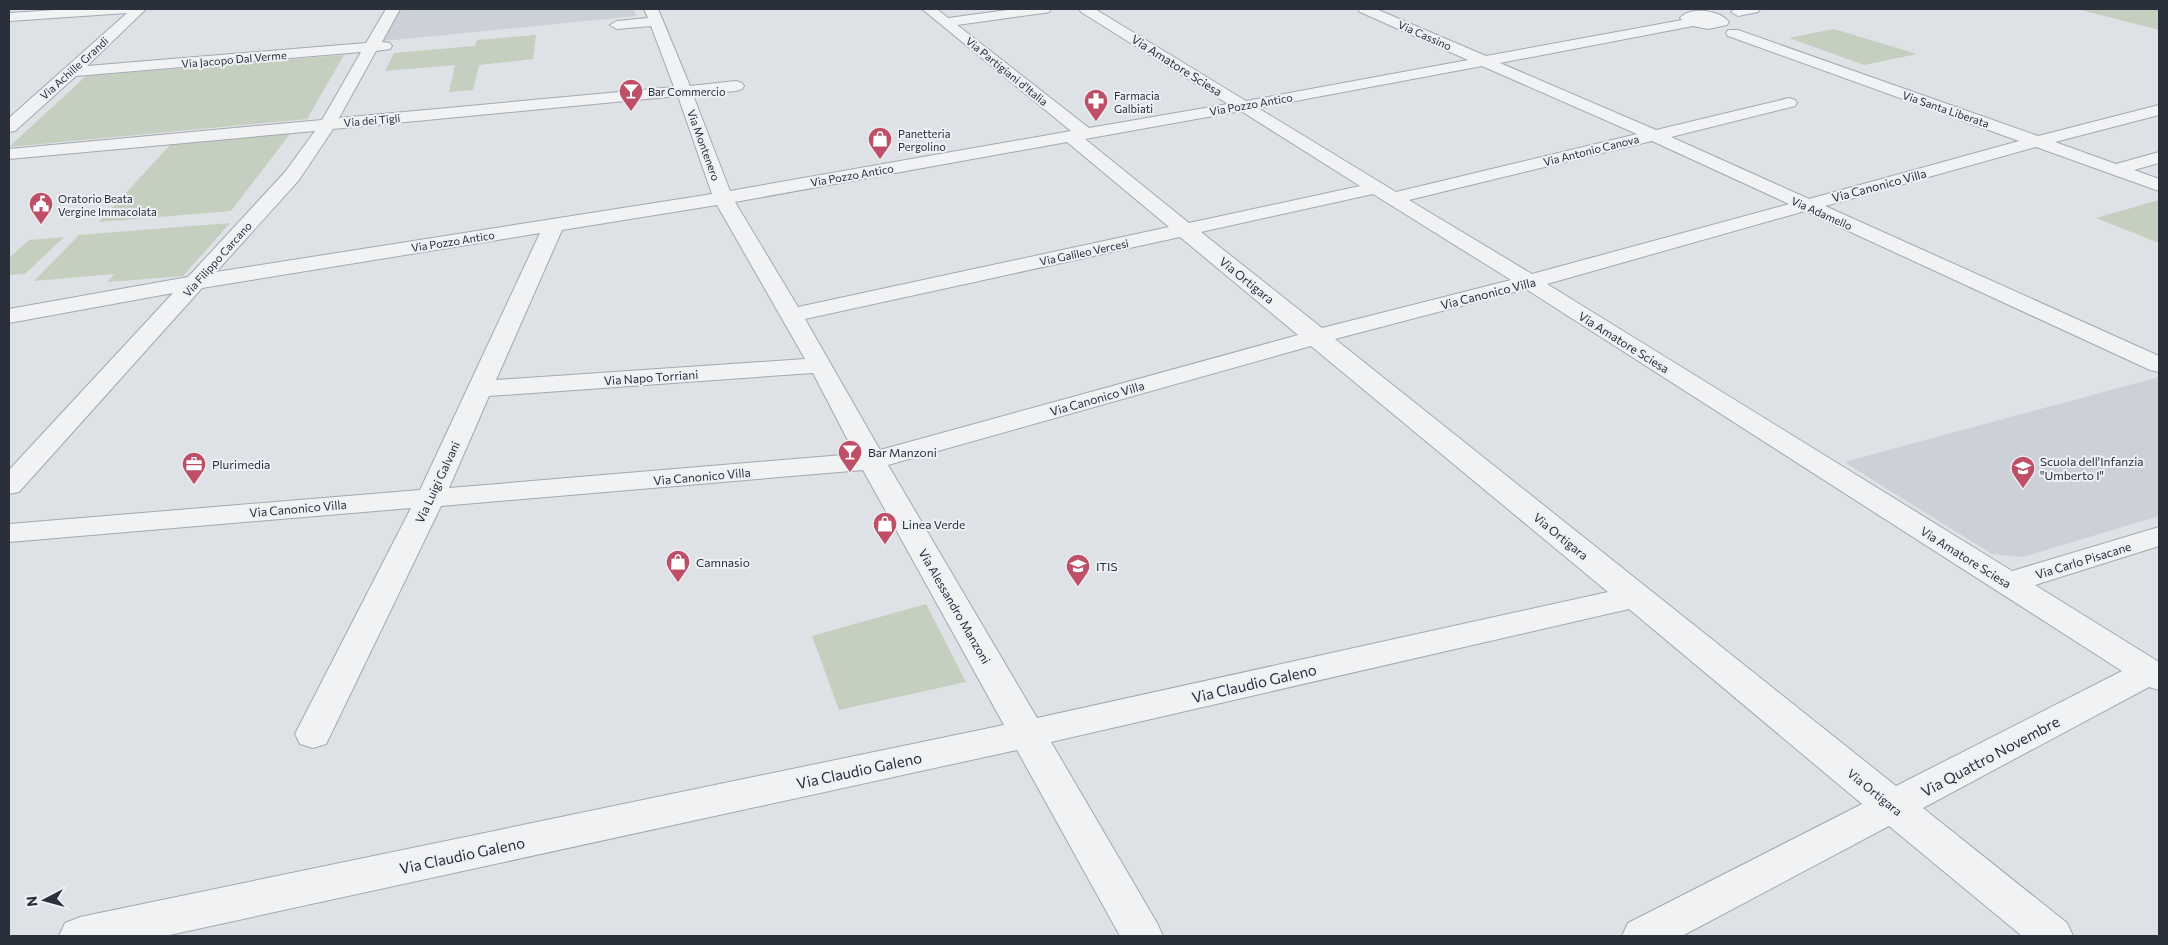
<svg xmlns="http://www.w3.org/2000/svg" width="2168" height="945" viewBox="0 0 2168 945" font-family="Commissioner,sans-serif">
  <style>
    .built { fill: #ccd1d7 }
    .green { fill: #c4cfc0 }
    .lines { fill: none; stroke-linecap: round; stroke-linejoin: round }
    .minor-casing { stroke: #a4a8af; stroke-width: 2 }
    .minor { fill: #f0f2f4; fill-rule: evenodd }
    .labels { text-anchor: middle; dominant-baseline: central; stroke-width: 4; stroke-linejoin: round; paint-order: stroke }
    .far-street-label { font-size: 11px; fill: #29303b; stroke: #edf0f4 }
    .far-poi-label { font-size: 11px; fill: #29303b; stroke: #edf0f4; text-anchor: start }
    .street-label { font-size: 12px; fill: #29303b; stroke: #edf0f4 }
    .poi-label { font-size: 12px; fill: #29303b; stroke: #edf0f4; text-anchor: start }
    .near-street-label { font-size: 15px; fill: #29303b; stroke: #edf0f4 }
  </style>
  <rect width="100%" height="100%" fill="#dee1e6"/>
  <g class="built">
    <polygon points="400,9 634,9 636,16 383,41"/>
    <polygon points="2159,377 2159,516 2023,557 1992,554 1844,462"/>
  </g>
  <g class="green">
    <polygon points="2078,9 2159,9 2159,30"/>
    <polygon points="1834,29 1917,54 1864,65 1789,38"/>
    <polygon points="536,35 533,59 479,65 473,90 449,92 455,65 385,71 394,53 475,46 477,40"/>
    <polygon points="344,55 307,119 9,147 86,76"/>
    <polygon points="290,134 231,211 99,222 171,144"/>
    <polygon points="2159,200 2159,243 2096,218"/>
    <polygon points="230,223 183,276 108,282 114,274 34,281 79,235"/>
    <polygon points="64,237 25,274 9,275 9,258 29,240"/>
    <polygon points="926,604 966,682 839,710 812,636"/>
  </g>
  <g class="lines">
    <defs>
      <g id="minor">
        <path d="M71,9H146L87,66L366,43L386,9H400L382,42L390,43L392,46L390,49L376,51L339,118L674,87L651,26L617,29L610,25L617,21L648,18L644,9H658L690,86L736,81L742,83L744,86L742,89L736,91L693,95L730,191L1071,131L922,9H937L948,18L1015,9H1051L1049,12L1044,13L957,25L1089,128L1228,104L1081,12L1079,9H1095L1246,101L1468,60L1360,12L1358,9H1376L1486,56L1682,20L1680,18C1690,6 1720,10 1729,22L1727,25L1708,29L1693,26L1500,63L1656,130L1789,98L1795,100L1797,103L1795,106L1671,137L1809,199L2019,141L1728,36L1726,33L1728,30H1738L2038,136L2159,105V115L2055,142L2116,164L2159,152V163L2134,170L2159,179V191L2036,147L1825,206L2159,356V372L2150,370L1805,211L1547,284L2012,571L2159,527V546L2035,585L2159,662V690L2149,687L1923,808L2067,923L2073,936H2022L1889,826L1682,936H1622L1628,923L1862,804L1629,609L1051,742L1157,923L1163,936H1120L1017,750L165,936H59L65,923L80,917L1004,725L863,470L441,506L331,734L326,744L313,748L300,744L295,734L411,508L9,542V524L420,490L540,233L202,288L19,492L9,494V470L173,293L9,323V309L188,277L285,172L315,131L9,159V149L322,120L361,52L76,76L15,131L9,132V118L127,13L9,21V13ZM1482,66L1637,134L1396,192L1258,108ZM678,96L712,194L216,272L299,180L333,129ZM1241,111L1360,186L1189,223L1085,139ZM1652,141L1789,204L1532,274L1409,200ZM1067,142L1169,227L798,307L735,202ZM1373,194L1511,280L1322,328L1201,232ZM717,205L805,359L496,380L562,230ZM1180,237L1298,335L880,450L805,319ZM1526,289L2122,671L1896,786L1335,339ZM1311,346L1608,592L1037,718L888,465ZM813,373L855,454L449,488L489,396Z"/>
        <polygon points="1735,9 1760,9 1758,12 1738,16 1731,12"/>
      </g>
    </defs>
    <use href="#minor" class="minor-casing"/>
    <use href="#minor" class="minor"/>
  </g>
  <defs>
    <symbol id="bar-pin" viewBox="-11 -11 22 30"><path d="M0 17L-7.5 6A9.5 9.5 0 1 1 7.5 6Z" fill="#be4f66" stroke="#edf0f4"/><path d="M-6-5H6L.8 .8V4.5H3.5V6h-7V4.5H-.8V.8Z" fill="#fff"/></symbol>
    <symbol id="pharmacy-pin" viewBox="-11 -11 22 30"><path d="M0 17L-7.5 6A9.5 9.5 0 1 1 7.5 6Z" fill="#be4f66" stroke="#edf0f4"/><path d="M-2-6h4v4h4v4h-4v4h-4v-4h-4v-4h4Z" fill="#fff"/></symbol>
    <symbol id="shop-pin" viewBox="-11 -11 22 30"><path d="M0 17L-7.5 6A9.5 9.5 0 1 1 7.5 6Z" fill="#be4f66" stroke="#edf0f4"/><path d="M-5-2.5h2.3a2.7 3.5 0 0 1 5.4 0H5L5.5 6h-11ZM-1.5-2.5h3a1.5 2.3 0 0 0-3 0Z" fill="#fff"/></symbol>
    <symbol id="civic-pin" viewBox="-11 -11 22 30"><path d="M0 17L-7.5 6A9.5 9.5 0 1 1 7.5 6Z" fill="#be4f66" stroke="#edf0f4"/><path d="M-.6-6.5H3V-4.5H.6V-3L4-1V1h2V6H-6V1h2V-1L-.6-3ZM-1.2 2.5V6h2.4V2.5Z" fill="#fff"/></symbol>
    <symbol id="office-pin" viewBox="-11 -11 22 30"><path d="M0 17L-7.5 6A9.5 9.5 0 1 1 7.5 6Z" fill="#be4f66" stroke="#edf0f4"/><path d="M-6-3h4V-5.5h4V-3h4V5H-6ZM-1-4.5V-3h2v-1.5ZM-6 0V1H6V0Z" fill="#fff"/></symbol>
    <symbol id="school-pin" viewBox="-11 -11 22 30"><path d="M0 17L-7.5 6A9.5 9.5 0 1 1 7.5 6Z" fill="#be4f66" stroke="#edf0f4"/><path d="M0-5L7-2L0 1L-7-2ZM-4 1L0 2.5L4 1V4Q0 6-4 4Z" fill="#fff"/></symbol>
  </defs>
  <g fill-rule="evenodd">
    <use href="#bar-pin" x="617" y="77" width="28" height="38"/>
    <use href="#pharmacy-pin" x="1082" y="87" width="28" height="38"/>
    <use href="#shop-pin" x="866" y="125" width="28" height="38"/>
    <use href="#civic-pin" x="27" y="190" width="28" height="38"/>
    <use href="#bar-pin" x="836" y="438" width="28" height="38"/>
    <use href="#office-pin" x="180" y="450" width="28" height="38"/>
    <use href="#school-pin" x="2009" y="454" width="28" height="38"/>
    <use href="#shop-pin" x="871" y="510" width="28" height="38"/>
    <use href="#shop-pin" x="664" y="548" width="28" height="38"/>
    <use href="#school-pin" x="1064" y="552" width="28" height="38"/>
  </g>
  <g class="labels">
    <g class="far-street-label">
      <text transform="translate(1425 35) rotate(24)">Via Cassino</text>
      <text transform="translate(234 59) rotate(-5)">Via Jacopo Dal Verme</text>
      <text transform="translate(74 68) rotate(-42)">Via Achille Grandi</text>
      <text transform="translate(1007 71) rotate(39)">Via Partigiani d'Italia</text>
      <text transform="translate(1251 104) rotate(-10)">Via Pozzo Antico</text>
      <text transform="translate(1946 109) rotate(19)">Via Santa Liberata</text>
      <text transform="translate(372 120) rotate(-5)">Via dei Tigli</text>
      <text transform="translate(704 145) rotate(70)">Via Montenero</text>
      <text transform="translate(1591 150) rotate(-14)">Via Antonio Canova</text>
      <text transform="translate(852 175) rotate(-10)">Via Pozzo Antico</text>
      <text transform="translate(1822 213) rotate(24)">Via Adamello</text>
      <text transform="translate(453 241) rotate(-9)">Via Pozzo Antico</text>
      <text transform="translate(1084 252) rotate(-12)">Via Galileo Vercesi</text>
      <text transform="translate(217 259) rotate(-48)">Via Filippo Carcano</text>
    </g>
    <g class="far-poi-label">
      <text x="648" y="91">Bar Commercio</text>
      <text x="1114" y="95">Farmacia<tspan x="1114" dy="13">Galbiati</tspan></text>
      <text x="898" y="133">Panetteria<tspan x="898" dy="13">Pergolino</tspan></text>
      <text x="58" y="198">Oratorio Beata<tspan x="58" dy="13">Vergine Immacolata</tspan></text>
    </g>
    <g class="street-label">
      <text transform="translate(1177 65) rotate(32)">Via Amatore Sciesa</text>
      <text transform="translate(1879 185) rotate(-15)">Via Canonico Villa</text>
      <text transform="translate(1247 280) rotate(39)">Via Ortigara</text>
      <text transform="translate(1488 293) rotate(-14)">Via Canonico Villa</text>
      <text transform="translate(1624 342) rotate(32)">Via Amatore Sciesa</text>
      <text transform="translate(651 377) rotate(-4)">Via Napo Torriani</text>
      <text transform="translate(1097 398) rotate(-16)">Via Canonico Villa</text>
      <text transform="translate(702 476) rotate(-5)">Via Canonico Villa</text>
      <text transform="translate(437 482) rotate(-65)">Via Luigi Galvani</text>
      <text transform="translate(298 508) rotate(-5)">Via Canonico Villa</text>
      <text transform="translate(1561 536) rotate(39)">Via Ortigara</text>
      <text transform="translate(1966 557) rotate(32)">Via Amatore Sciesa</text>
      <text transform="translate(2083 560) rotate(-17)">Via Carlo Pisacane</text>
      <text transform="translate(955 606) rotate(60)">Via Alessandro Manzoni</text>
      <text transform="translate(1875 792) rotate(39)">Via Ortigara</text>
    </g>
    <g class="poi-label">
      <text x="868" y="452">Bar Manzoni</text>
      <text x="2040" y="461">Scuola dell'Infanzia<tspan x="2040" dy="14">"Umberto I"</tspan></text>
      <text x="212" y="464">Plurimedia</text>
      <text x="902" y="524">Linea Verde</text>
      <text x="696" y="562">Camnasio</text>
      <text x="1096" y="566">ITIS</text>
    </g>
    <g class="near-street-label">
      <text transform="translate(1254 683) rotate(-13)">Via Claudio Galeno</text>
      <text transform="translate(1990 756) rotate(-28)">Via Quattro Novembre</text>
      <text transform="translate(859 770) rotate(-12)">Via Claudio Galeno</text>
      <text transform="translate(462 855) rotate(-12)">Via Claudio Galeno</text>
    </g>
  </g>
  <rect width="2168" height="945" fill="none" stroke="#29303b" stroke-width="20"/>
  <g transform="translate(45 900) rotate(264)" stroke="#edf0f4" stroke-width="4" paint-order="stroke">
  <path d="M0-4L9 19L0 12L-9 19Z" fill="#29303b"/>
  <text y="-8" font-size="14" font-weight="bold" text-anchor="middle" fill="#29303b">N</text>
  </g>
</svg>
